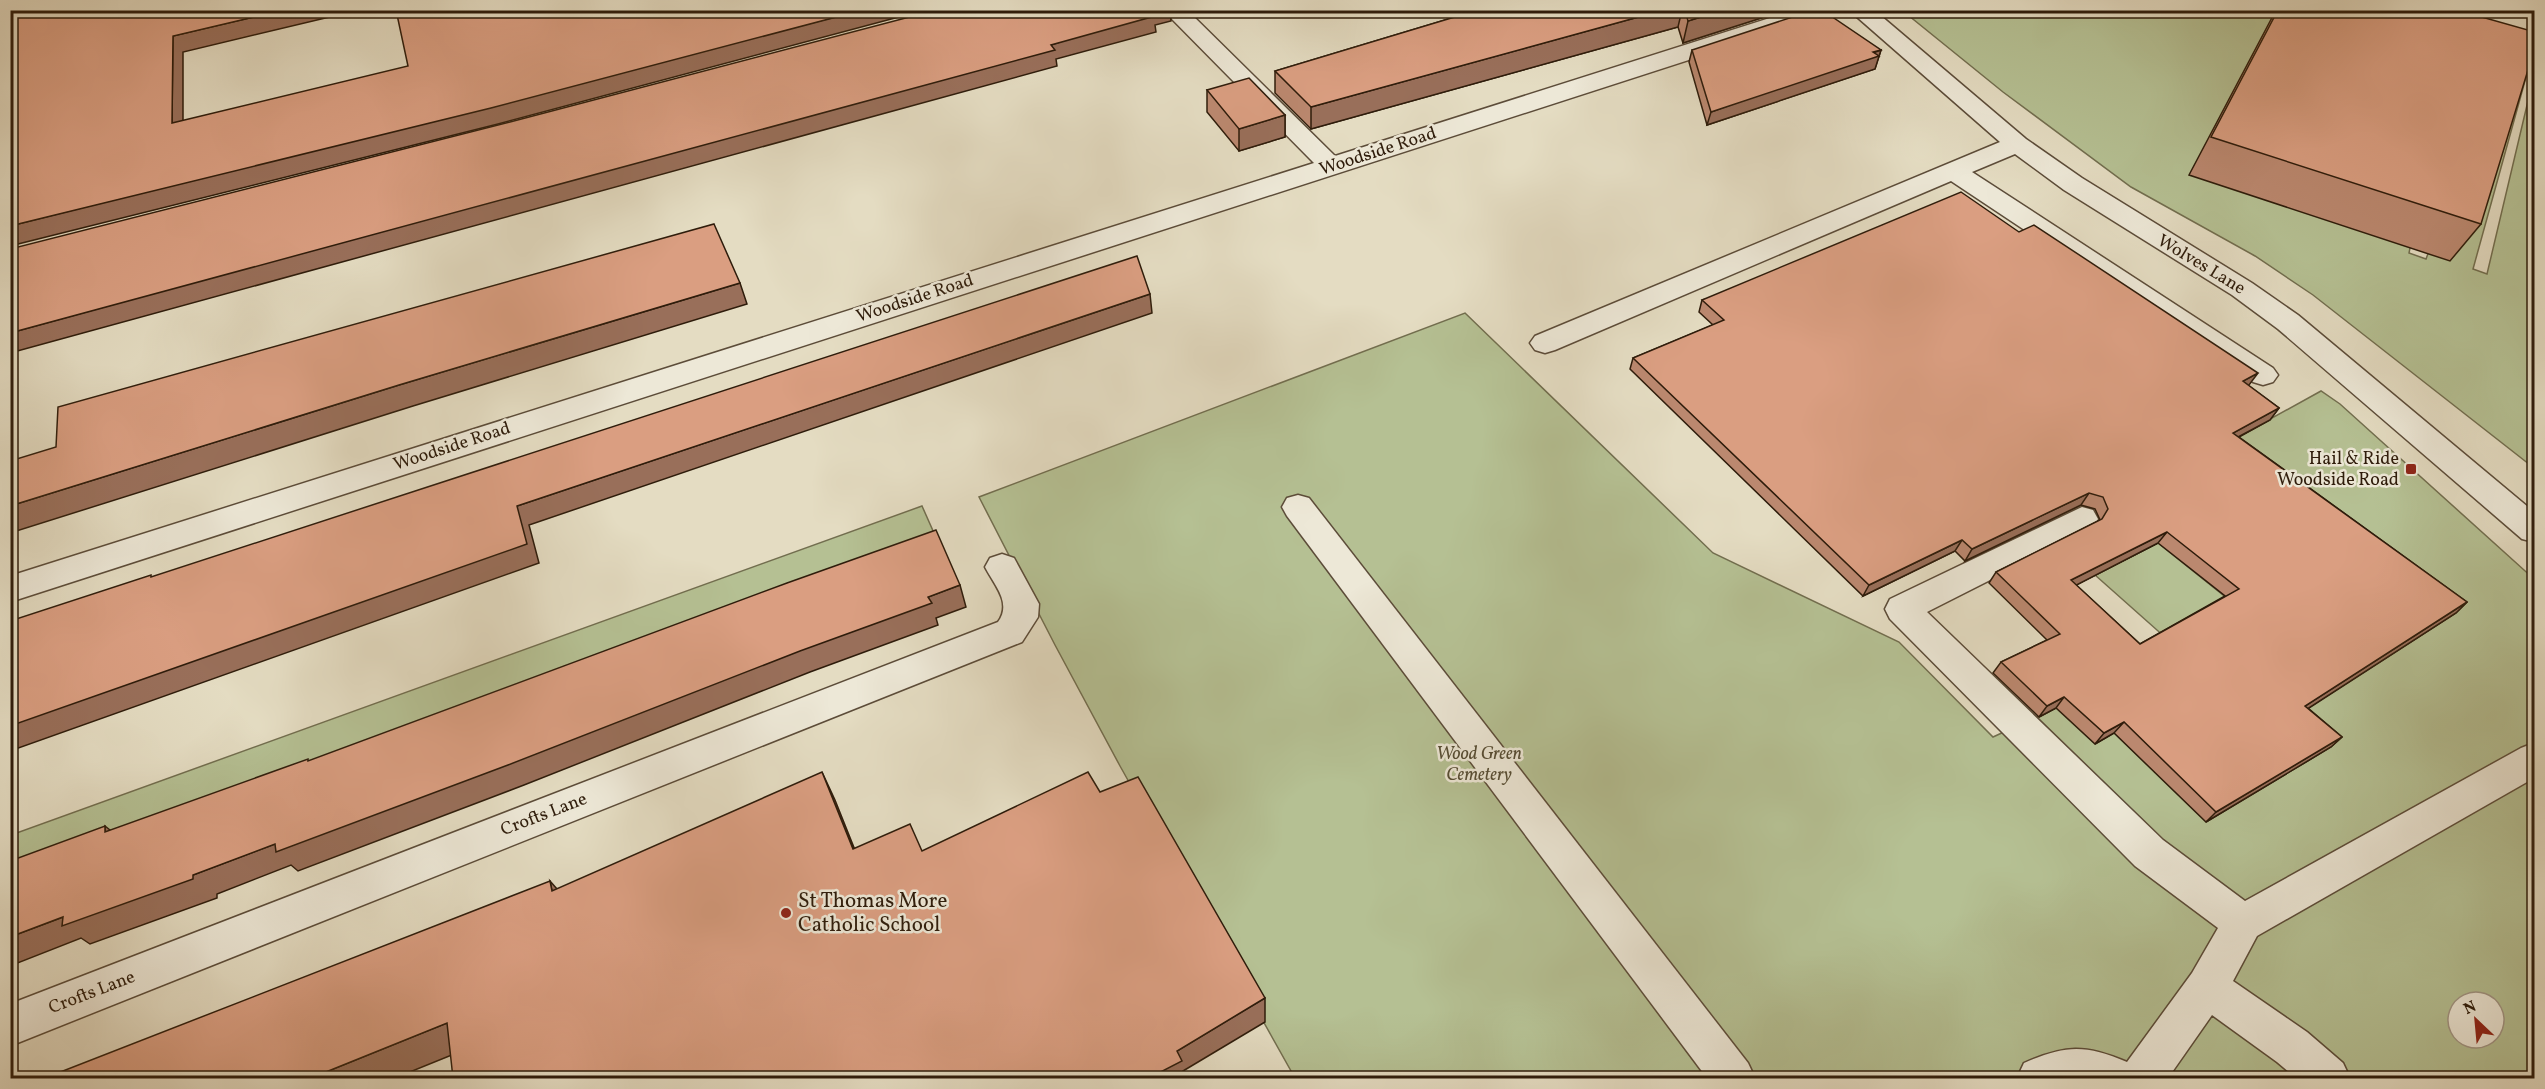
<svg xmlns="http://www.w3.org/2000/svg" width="2545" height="1089" viewBox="0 0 2545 1089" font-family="Vollkorn,serif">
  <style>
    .green { fill: #b5c093; stroke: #726e4f; stroke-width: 1.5; fill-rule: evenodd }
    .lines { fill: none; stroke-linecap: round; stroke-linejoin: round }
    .minor-casing { stroke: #5c4c39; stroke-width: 3 }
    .minor { fill: #ede8d7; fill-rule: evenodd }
    .wall { fill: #bb886f; stroke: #2e1c0b; stroke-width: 1.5; fill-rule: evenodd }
    .shaded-wall { fill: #996f5a; stroke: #2e1c0b; stroke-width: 1.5 }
    .building { fill: #da9e81; stroke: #2e1c0b; stroke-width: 1.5; fill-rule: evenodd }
    .poi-dot { fill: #8f2418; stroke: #ede8d7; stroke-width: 2 }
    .labels { text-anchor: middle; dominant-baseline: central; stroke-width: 5; stroke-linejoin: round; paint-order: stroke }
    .street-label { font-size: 18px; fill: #2e1c0b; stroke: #ede8d7 }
    .poi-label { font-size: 18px; fill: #2e1c0b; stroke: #ede8d7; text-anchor: end }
    .park-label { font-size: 18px; font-style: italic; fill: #564d34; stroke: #ede8d7 }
    .near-poi-label { font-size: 21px; fill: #2e1c0b; stroke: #ede8d7; text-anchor: start }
  </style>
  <rect width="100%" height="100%" fill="#e4dcc2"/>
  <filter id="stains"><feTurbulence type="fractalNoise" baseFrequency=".00333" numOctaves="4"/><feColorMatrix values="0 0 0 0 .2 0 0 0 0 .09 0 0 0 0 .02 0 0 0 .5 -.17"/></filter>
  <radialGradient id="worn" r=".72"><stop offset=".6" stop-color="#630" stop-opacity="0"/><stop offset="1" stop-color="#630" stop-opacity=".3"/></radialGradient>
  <g class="green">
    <polygon points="1903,11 2276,11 2410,248 2409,253 2426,259 2500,62 2528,70 2473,269 2487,274 2532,84 2534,84 2534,468 2313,295 2255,256 2131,187 2003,92"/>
    <path d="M1465,313L1713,553L1899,642L1993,737L2056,708L2211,678L2095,575L2158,543L2339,688L2225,444L2321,391L2340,404L2534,579V1078H1295L1120,766L1055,645L979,497ZM2458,1002H2494V1038H2458Z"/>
    <polygon points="922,506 946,560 11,908 11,835"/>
  </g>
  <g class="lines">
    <defs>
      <g id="minor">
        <polygon points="1163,10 1187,10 1335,156 1795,10 1831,10 1828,15 10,602 10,576 1314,163"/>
        <polygon points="1849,10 1874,10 2026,139 2082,178 2252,283 2298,315 2534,512 2534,542 2522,539 2278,329 2232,295 2064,190 2015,154 1972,172 2273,368 2278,375 2273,382 2263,385 2253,382 1951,181 1555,350 1545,353 1535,350 1530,343 1535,336 2000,142"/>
        <polygon points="1298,495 1309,498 1748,1063 1755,1078 1707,1078 1287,516 1282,507 1287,498"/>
        <path d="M2082,507L2093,510L2098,519L2093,528L1927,612L2163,840L2245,901L2521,748L2534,743V778L2257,936L2233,981L2307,1032L2343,1063L2350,1078H2296L2277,1062L2212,1015L2168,1078H2017L2024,1063C2065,1045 2085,1044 2127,1062L2192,973L2218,928L2135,866L1890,619L1885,609L1890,599Z"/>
        <path d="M1002,554L1014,558L1039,604L1038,617L1022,642L10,1046V1004L998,622C1012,603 995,586 985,567L990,558Z"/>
      </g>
    </defs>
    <use href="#minor" class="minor-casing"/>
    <use href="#minor" class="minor"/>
  </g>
  <g class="wall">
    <polygon points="1478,10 1786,10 1683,43 1678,27 1311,129 1275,93 1275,71"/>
    <polygon points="2276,10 2457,10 2481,224 2450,261 2189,175"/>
    <polygon points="1692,50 1881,50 1875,69 1707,125 1689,62"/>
    <polygon points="1207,90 1285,115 1285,137 1239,151 1207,112"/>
    <path d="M2019,232L2249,386L2279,408L2270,420L2239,437L2467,602L2456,613L2308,708L2342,737L2331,747L2206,822L2114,733L2095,744L2056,708L2039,717L1993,673L2001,662L2047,640L1989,583L1996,572L2100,520L2095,509L2081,505L1965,561L1955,551L1863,596L1630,369L1633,358L1713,325L1699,312L1702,300ZM2158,543L2225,596L2140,644L2076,585Z"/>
  </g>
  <g class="shaded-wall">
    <polygon points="284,10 359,10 183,52 183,139 172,123 173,36"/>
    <polygon points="863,10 925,10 498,124 10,246 10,226"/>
    <polygon points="1170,10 1171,21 1155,25 1156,32 1056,59 1057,66 10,353 10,333 1051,45 1150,11"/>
    <polygon points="1195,10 1211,10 1195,15"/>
    <polygon points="1664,10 1682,10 1678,27 1311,129 1311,107"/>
    <polygon points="1723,10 1786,10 1683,43 1688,21"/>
    <polygon points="1881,50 1875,69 1707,125 1711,112"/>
    <polygon points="1285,115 1285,137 1239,151 1239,129"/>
    <polygon points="740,283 747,304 413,406 10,533 10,506 399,385"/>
    <polygon points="1150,294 1152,313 529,525 539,563 10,751 10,726 517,506"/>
    <polygon points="2258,373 2249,385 2234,393 2243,381"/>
    <polygon points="2279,408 2270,420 2225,444 2233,433"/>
    <polygon points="2089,493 2081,505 1965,561 1972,549"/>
    <polygon points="2167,532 2158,543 2063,592 2071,580"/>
    <polygon points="1962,540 1955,551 1863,596 1869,585"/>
    <polygon points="960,585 966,607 936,618 938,625 810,672 524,785 298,871 291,865 217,894 217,898 90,944 81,938 10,966 10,937 63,917 193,875"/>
    <polygon points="2467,602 2456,613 2295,717 2305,706"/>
    <polygon points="2064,697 2056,708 2039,717 2047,706"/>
    <polygon points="2124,722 2114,733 2095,744 2104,733"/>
    <polygon points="2342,737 2331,747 2206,822 2216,812"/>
    <polygon points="822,772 835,800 865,875 853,849"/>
    <polygon points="105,826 130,846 105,832"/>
    <polygon points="550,881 572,906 552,891"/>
    <polygon points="1265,998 1265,1022 1183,1071 1184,1078 1149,1078 1177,1051"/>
    <polygon points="447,1023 474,1046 395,1078 311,1078"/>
  </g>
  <g class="building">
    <polygon points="17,10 284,10 173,36 172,123 408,66 396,10 863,10 491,108 10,226 10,12"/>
    <polygon points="936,10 1151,10 1150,11 1155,16 1051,45 1055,50 10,333 10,249 510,122"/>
    <polygon points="1478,10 1664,10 1311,107 1275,71"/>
    <polygon points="1685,10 1723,10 1688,21"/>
    <polygon points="1814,10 1822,10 1881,50 1873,52 1879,56 1711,112 1692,50"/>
    <polygon points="2278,10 2457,10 2535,32 2535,47 2481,224 2211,137"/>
    <polygon points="1249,78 1285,115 1239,129 1207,90"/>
    <path d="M1961,192L2019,232L2034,225L2258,373L2243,381L2279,408L2233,433L2467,602L2305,706L2342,737L2216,812L2124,722L2104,733L2064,697L2047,706L2001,662L2060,634L1996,572L2102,519L2108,509L2103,497L2089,493L1972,549L1962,540L1869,585L1633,358L1724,320L1702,300ZM2167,532L2239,589L2140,644L2071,580Z"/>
    <polygon points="714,224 740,283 399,385 10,506 10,461 56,447 58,407"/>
    <polygon points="1137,256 1150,294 517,506 527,544 10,726 10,621 151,575 151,577"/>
    <polygon points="936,530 960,585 928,597 932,603 800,651 508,765 276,852 275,844 193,875 193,879 62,926 63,917 10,937 10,861 105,826 105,832 308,759 308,761 787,583"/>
    <polygon points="822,772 853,849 910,824 922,851 1088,772 1100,792 1138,777 1265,998 1177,1051 1182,1061 1149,1078 453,1078 447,1023 311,1078 45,1078 550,881 552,891"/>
  </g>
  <g class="poi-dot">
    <rect x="2405" y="463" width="12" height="12" rx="3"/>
    <circle cx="786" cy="913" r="6"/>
  </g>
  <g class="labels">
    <g class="street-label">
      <text transform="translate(1378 152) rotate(-18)">Woodside Road</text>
      <text transform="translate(2201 265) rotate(31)">Wolves Lane</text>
      <text transform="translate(915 299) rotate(-18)">Woodside Road</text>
      <text transform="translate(452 447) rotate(-18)">Woodside Road</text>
      <text transform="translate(544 815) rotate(-21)">Crofts Lane</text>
      <text transform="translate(92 993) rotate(-21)">Crofts Lane</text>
    </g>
    <g class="poi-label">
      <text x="2399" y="459">Hail &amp; Ride<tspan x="2399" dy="21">Woodside Road</tspan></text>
    </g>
    <g class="park-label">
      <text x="1479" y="754">Wood Green<tspan x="1479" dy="21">Cemetery</tspan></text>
    </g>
    <g class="near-poi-label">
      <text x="798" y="901">St Thomas More<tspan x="798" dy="24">Catholic School</tspan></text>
    </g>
  </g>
  <rect width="2545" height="1089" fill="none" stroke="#e4dcc2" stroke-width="36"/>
  <rect x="12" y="12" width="2521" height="1065" fill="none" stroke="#2e1c0b" stroke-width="3"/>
  <rect x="18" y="18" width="2509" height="1053" fill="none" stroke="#2e1c0b" stroke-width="1.5"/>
  <g transform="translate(2476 1020) rotate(334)"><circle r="28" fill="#ede8d7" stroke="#a19685" stroke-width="1.5"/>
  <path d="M0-4.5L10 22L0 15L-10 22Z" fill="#8f2418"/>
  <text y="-9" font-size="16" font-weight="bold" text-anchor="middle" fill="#2e1c0b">N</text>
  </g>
  <rect width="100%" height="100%" filter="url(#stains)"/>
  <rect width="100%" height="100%" fill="url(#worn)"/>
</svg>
